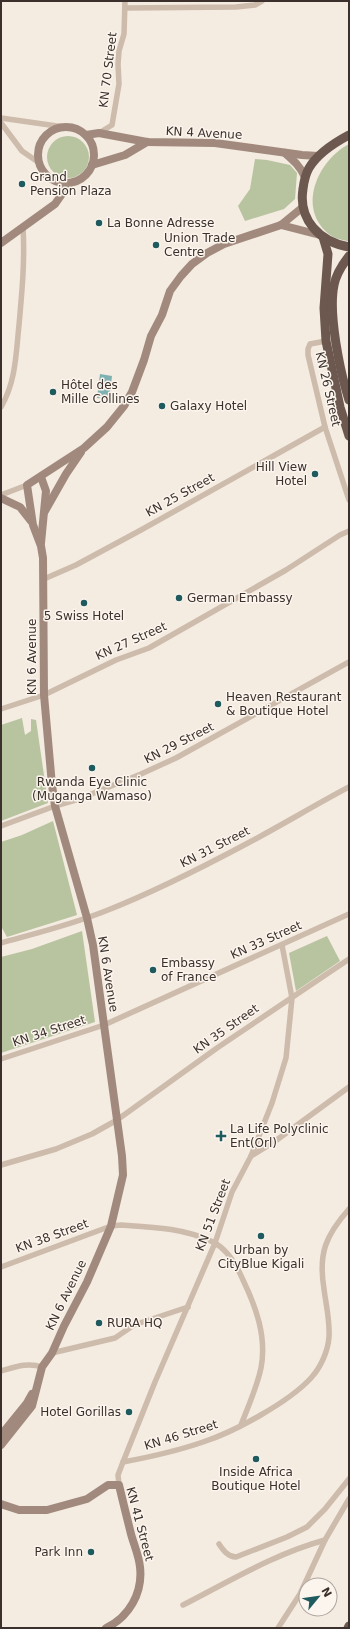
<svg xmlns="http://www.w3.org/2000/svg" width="350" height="1629" viewBox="0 0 350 1629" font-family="'DejaVu Sans',sans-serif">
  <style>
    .green { fill: #b8c4a0 }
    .water { fill: #7fb0b2 }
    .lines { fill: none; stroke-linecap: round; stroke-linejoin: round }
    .minor { stroke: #cdbbac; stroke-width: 5.5 }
    .secondary { stroke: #a18a7d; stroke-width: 8 }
    .trunk { stroke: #6c584f; stroke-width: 9 }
    .poi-dot { fill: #1f5a5e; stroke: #fbf5ee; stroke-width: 1.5 }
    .labels { text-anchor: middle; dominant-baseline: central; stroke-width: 3; stroke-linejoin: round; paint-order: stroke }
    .street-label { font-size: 12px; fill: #3b302b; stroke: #fbf5ee }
    .poi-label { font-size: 12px; fill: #3b302b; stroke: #fbf5ee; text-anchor: start }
  </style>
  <rect width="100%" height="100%" fill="#f4ebe1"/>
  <g class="green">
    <circle cx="68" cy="157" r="21"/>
    <path d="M349,144V241H347C342,240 334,238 330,235C296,209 317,161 349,144Z"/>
    <polygon points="255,159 267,160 290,165 297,173 295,199 284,209 245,221 238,206 250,189"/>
    <polygon points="22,718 25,735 31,731 31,719 36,720 48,803 1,821 1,725"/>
    <polygon points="53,821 77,915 7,937 2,928 1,928 1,842 22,835"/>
    <polygon points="82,931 95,1022 1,1053 1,957 32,949"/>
    <polygon points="327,936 340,961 296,991 289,953"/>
  </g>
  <polygon class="water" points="100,374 112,376 109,399 97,398"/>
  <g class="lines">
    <g class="minor">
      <polyline points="125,8 236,7 255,5 262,1"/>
      <polyline points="1,118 64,127"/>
      <polyline points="1,123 22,151 38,162"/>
      <polyline points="99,133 112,125 119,84 118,64 119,51 124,34 125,1"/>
      <polyline points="326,341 310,344 308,349 308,355 325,427 349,500"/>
      <path d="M1,407C16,382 16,353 19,325C22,292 25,260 23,227"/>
      <polyline points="1,495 27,485"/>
      <polyline points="44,579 76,565 141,530 325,427"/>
      <polyline points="1,709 44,695 116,660 149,648 286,570 340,535 349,531"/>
      <polyline points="1,826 55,806 79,799 141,774 176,758 349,662"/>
      <path d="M1,943C37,933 74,924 108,910C156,891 203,867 248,843C282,825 315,805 349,787"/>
      <polyline points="1,1059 104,1025 349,914"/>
      <polyline points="251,1156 274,1142 349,1087"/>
      <polyline points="1,1165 56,1149 92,1134 117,1120 217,1048 349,959"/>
      <path d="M1,1267L111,1226L121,1225C152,1227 184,1228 213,1242C227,1249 237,1266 243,1280C256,1307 267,1337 261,1368C257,1387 248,1407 241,1425"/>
      <polyline points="52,1353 115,1338 134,1325 188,1307"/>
      <path d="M1,1371C15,1367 28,1362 42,1367"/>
      <path d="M123,1462C150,1457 177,1451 203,1442C234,1432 289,1402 311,1378C321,1367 328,1351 329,1337C330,1320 326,1305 324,1289C318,1253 326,1235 349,1209"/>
      <polyline points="119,1485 118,1475 123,1462 155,1382 215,1243 232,1192 251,1156 272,1103 286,1058 292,998 282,945"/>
      <path d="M219,1544C223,1550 228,1557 236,1557L287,1537L307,1527L325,1509L349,1479"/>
      <path d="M183,1605C230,1581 274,1554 325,1540"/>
      <polyline points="278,1628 300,1594 325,1540 349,1499"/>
    </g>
    <g class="secondary">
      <circle cx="66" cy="155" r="28"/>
      <polyline points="86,135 99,133 147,142 215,143 302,155 318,156"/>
      <path d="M285,153C293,160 300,166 305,177"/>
      <polyline points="92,165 125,155 147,142"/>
      <polyline points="281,225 320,235"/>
      <polyline points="1,243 55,204 69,184"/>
      <polyline points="41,477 46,491 41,543"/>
      <polyline points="1,498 20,507 31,521"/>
      <polyline points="45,511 66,474 81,452"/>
      <polyline points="1,1435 27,1403 32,1394"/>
      <polyline points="1,1445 32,1406 42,1367 52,1353 64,1326 87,1282 111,1226 123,1175 122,1156 93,945 87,918 55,806 52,785 44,695 43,558 41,546 33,525 27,485 84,448 107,427 124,406 132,392 144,360 151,336 162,315 170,291 181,276 192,264 207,253 224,244 281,225 303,207"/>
      <path d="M1,1504L19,1510H47L87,1499L108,1485H119C123,1502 127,1518 131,1534C134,1545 139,1556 140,1567C143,1593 129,1617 106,1628"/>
    </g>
    <g class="trunk">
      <path d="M349,135C334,143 318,153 309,168C305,175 304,181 303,189C298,220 320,242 349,247"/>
      <polyline points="323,237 328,254 324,308 326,341 340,407 349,436"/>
      <path d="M349,256C342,265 336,274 334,285C328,314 340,372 349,400"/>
      <polyline points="348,1628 349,1626"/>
    </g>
  </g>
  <g class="poi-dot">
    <circle cx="22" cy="184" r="4"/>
    <circle cx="99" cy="223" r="4"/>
    <circle cx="156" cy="245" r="4"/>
    <circle cx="53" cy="392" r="4"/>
    <circle cx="162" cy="406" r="4"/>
    <circle cx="315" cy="474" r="4"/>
    <circle cx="179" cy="598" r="4"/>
    <circle cx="84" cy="603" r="4"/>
    <circle cx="218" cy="704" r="4"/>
    <circle cx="92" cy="768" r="4"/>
    <circle cx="153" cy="970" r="4"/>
    <path d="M219 1130h4v4h4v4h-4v4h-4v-4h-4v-4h4z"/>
    <circle cx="261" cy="1236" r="4"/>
    <circle cx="99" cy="1323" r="4"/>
    <circle cx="129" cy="1412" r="4"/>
    <circle cx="256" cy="1459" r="4"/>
    <circle cx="91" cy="1552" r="4"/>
  </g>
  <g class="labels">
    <g class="street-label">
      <text transform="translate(108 70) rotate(-83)">KN 70 Street</text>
      <text transform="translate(204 133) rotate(3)">KN 4 Avenue</text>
      <text transform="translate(328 389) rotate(77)">KN 26 Street</text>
      <text transform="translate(180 495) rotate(-29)">KN 25 Street</text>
      <text transform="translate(131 641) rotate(-24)">KN 27 Street</text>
      <text transform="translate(32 657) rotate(-90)">KN 6 Avenue</text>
      <text transform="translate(179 743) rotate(-27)">KN 29 Street</text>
      <text transform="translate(215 847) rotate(-27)">KN 31 Street</text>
      <text transform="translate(266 940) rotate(-24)">KN 33 Street</text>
      <text transform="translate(108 974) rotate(81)">KN 6 Avenue</text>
      <text transform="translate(226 1029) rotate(-35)">KN 35 Street</text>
      <text transform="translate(49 1031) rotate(-18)">KN 34 Street</text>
      <text transform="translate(213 1215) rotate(-69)">KN 51 Street</text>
      <text transform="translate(52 1236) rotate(-20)">KN 38 Street</text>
      <text transform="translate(66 1295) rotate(-64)">KN 6 Avenue</text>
      <text transform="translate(181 1435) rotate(-17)">KN 46 Street</text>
      <text transform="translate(140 1524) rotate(75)">KN 41 Street</text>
    </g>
    <g class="poi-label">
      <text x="30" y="177">Grand<tspan x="30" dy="14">Pension Plaza</tspan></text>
      <text x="107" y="223">La Bonne Adresse</text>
      <text x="164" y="238">Union Trade<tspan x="164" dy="14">Centre</tspan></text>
      <text x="61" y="385">Hôtel des<tspan x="61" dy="14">Mille Collines</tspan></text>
      <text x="170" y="406">Galaxy Hotel</text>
      <text x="307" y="467" text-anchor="end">Hill View<tspan x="307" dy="14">Hotel</tspan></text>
      <text x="187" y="598">German Embassy</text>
      <text x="84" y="616" text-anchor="middle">5 Swiss Hotel</text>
      <text x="226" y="697">Heaven Restaurant<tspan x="226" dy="14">&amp; Boutique Hotel</tspan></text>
      <text x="92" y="782" text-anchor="middle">Rwanda Eye Clinic<tspan x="92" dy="14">(Muganga Wamaso)</tspan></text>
      <text x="161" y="963">Embassy<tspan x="161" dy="14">of France</tspan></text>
      <text x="230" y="1129">La Life Polyclinic<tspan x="230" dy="14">Ent(Orl)</tspan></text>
      <text x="261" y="1250" text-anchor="middle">Urban by<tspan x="261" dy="14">CityBlue Kigali</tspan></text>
      <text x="107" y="1323">RURA HQ</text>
      <text x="121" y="1412" text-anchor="end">Hotel Gorillas</text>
      <text x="256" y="1472" text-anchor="middle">Inside Africa<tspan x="256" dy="14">Boutique Hotel</tspan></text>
      <text x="83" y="1552" text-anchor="end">Park Inn</text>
    </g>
  </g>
  <rect width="350" height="1629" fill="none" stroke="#3b302b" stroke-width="4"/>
  <g transform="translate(318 1597) rotate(61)"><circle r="19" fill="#fbf5ee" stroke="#aea6a0"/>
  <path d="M0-3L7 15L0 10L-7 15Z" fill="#1f5a5e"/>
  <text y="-6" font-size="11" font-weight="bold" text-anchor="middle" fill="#3b302b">N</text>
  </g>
</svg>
